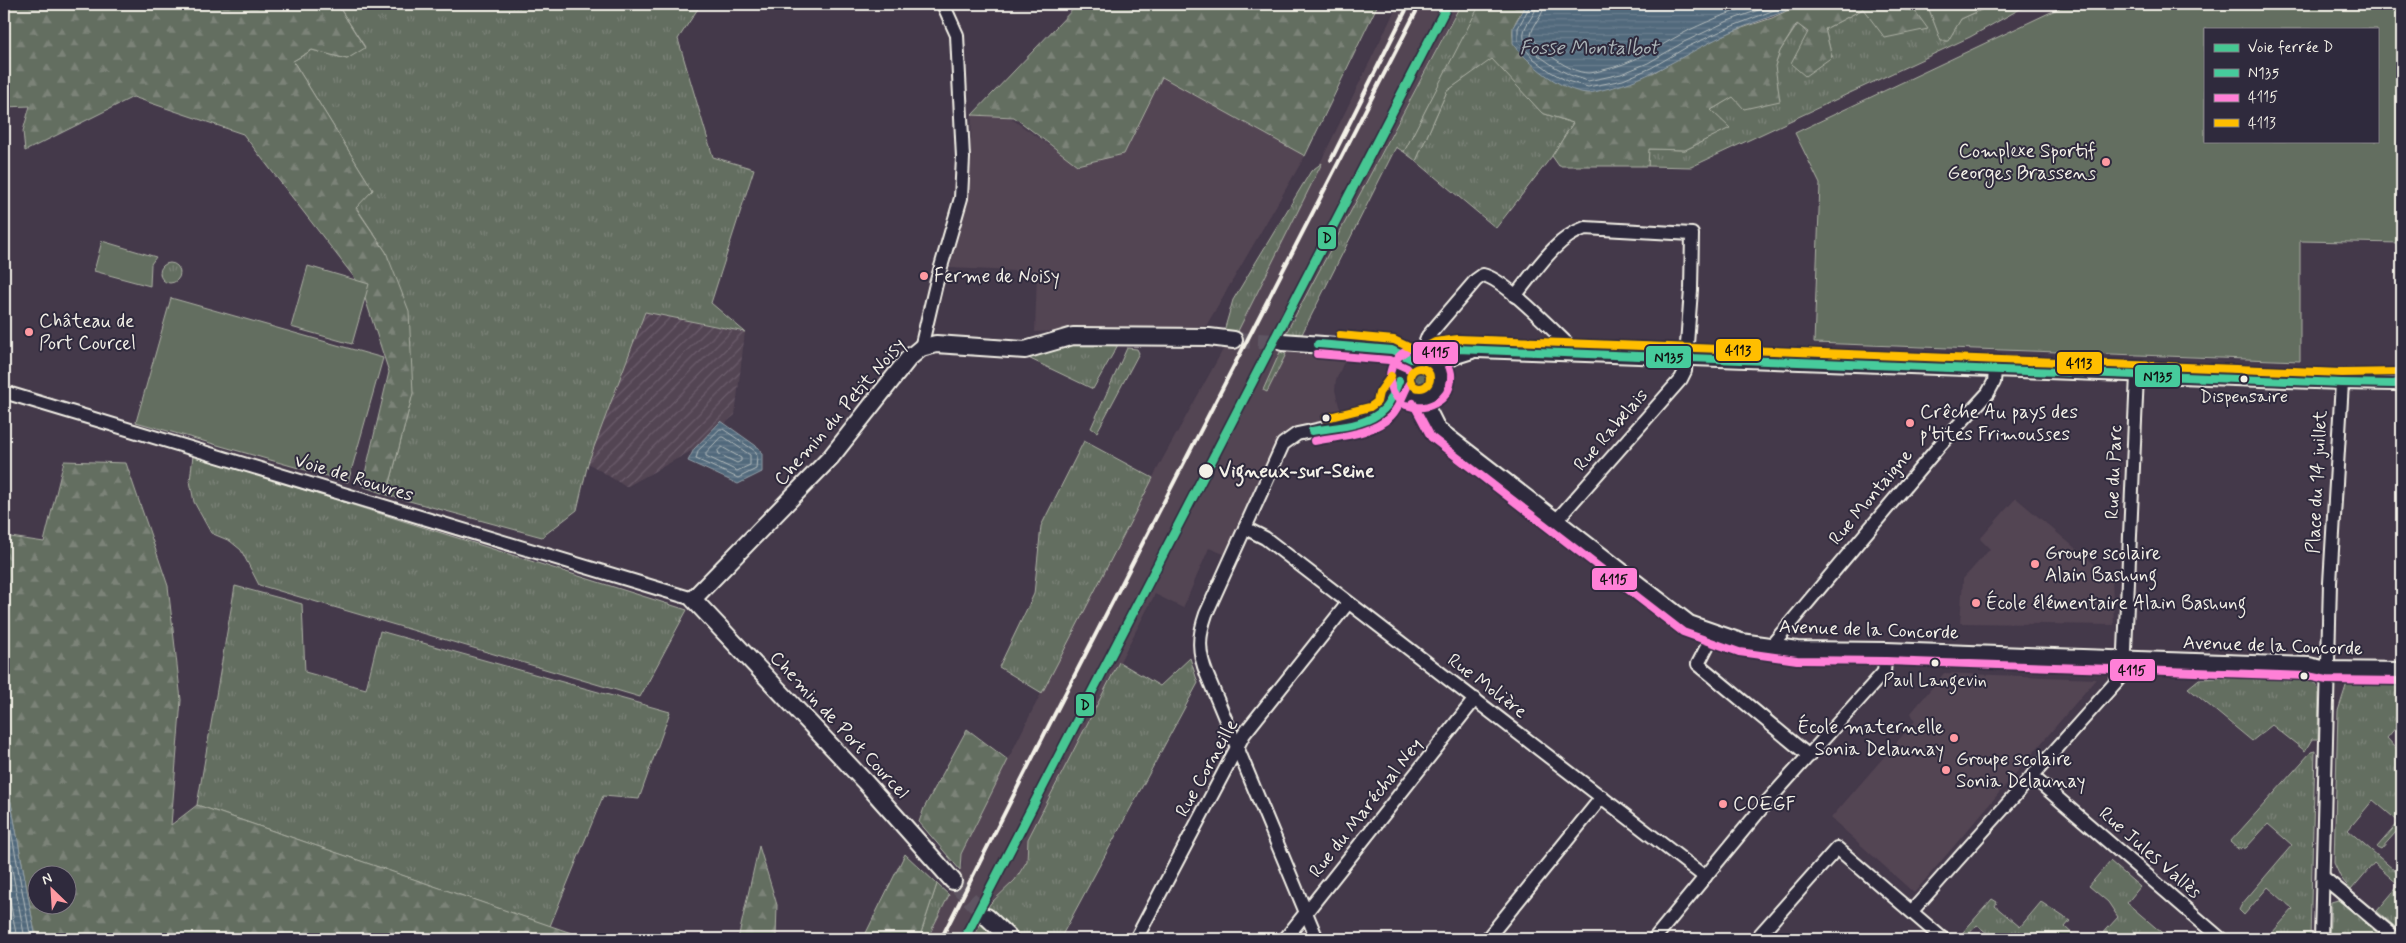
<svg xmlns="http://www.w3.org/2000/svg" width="2406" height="943" viewBox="0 0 2406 943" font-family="Mynerve,sans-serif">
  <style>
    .built { fill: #534453 }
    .industrial { fill: url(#industrial-furrows) }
    .grass { fill: url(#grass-tufts); stroke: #acb0a4 }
    .forest { fill: url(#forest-firs); stroke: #acb0a4; fill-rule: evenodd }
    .park { fill: #646e61; stroke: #acb0a4; fill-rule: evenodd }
    .water { fill: url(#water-rules); stroke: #929fa7 }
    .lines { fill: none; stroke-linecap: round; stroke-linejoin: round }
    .shore { stroke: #b3bbbc; stroke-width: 1 }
    .tertiary-tunnel { stroke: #5e5562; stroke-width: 16; stroke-dasharray: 16 8; stroke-linecap: butt }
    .minor-casing { stroke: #f4f1e8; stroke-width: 16 }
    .tertiary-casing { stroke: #f4f1e8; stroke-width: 20 }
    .minor { stroke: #2f2a3d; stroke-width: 12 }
    .tertiary { stroke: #2f2a3d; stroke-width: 16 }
    .rail { stroke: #f4f1e8; stroke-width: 4 }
    .bus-1-casing { stroke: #2f2a3d; stroke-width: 11 }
    .bus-2-casing { stroke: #2f2a3d; stroke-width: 11 }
    .bus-3-casing { stroke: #2f2a3d; stroke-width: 11 }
    .bus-1 { stroke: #46cb9c; stroke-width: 8 }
    .bus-2 { stroke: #ff80d7; stroke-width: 8 }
    .bus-3 { stroke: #ffbe00; stroke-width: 8 }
    .rail-1-casing { stroke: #2f2a3d; stroke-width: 12 }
    .rail-1 { stroke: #46c793; stroke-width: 9 }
    .poi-dot { fill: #ff9aa2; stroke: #2f2a3d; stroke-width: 2 }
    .bus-dot { fill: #f4f1e8; stroke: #2f2a3d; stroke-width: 2 }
    .labels { text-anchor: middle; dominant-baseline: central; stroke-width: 4; stroke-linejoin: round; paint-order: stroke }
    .bus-label { font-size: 18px; fill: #f4f1e8; stroke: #2f2a3d }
    .poi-label { font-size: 19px; fill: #f4f1e8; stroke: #2f2a3d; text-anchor: start }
    .street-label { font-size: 19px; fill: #f4f1e8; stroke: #2f2a3d }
    .stop-label { font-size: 19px; font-weight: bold; fill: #f4f1e8; stroke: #2f2a3d; text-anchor: start }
    .water-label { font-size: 20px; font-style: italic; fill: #abb4b7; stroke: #2f2a3d }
    .line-badge { stroke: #2f2a3d; stroke-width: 2 }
    .pale-badge-label { font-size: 14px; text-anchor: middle; font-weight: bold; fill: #111 }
  </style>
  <defs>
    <pattern id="industrial-furrows" width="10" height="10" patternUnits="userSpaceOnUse" patternTransform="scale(1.25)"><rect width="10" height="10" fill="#534453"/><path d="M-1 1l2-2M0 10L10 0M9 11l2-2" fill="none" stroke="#6c5f6c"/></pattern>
    <pattern id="grass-tufts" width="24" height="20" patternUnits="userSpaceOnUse" patternTransform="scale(1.25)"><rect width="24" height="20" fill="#646e61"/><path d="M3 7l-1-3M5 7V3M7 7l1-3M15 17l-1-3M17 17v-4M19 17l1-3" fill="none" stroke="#7b8378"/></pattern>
    <pattern id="forest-firs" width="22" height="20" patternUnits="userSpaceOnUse" patternTransform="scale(1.25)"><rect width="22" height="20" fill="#646e61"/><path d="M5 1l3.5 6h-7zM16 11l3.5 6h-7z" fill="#7b8378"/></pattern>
    <pattern id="water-rules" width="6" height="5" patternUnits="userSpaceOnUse" patternTransform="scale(1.25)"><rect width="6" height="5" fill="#51697b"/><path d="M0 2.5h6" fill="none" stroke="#6b7f8e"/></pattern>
  </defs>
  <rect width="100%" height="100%" fill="#44394a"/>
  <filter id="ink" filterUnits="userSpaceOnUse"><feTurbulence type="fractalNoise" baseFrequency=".02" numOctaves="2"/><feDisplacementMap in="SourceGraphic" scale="10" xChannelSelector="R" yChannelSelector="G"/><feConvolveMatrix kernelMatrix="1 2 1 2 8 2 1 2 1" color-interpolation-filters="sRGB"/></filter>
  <g filter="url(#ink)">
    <g class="built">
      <polygon points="1398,4 1460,4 1280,346 1351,355 1343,364 1336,380 1335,390 1339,406 1353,430 1295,441 1273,449 1226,555 1209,548 1183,608 1155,594 1028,839 1027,861 1015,880 990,904 982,921 993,939 927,939 962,866 961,855 1031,713 1162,460 1225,346 1231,345"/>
      <polygon points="1162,77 1305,156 1206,326 1035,332 1037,272 950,268 968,192 972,115 1009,117 1078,165 1124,154"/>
      <polygon points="2016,498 2112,579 2114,625 1960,623 1963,579 1990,549 1980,539"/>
      <polygon points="1944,673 2096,679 1914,893 1831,818 1915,721 1911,713"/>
    </g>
    <polygon class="industrial" points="645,312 745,332 735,415 693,450 626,487 588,463"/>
    <g class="grass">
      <polygon points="337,4 701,4 678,39 713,157 754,169 711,303 745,332 645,312 588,463 577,510 542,537 387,495 413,393 386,252 356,207 373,190 293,61 312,50 347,59 365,47"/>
      <polygon points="1461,4 1481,4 1404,152 1396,147 1302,334 1285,335"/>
      <polygon points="1901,4 1927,4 1941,40 1947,41 1961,19 1994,4 2029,4 1970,37 1691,167 1648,166 1648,149 1685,150 1729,128 1711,110 1734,96 1775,66 1780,51 1798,24 1832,57 1825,29 1863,9 1904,10"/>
      <polygon points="1492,58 1542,113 1573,123 1552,156 1496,228 1416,161 1447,91"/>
      <polygon points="1322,163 1237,333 1224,331 1233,300 1311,171"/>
      <circle cx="170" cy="273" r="10"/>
      <polygon points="1072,342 1119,343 1093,389 1024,356"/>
      <polygon points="1127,348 1137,349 1139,353 1097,432 1091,428"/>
      <polygon points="1280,352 1286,354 1267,392 1263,390"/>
      <circle cx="1420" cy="378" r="12"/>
      <polygon points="1084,441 1153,478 1042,693 999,667 1034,594 1041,526"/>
      <polygon points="193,455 687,610 640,697 259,585 241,550 230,541 211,533 194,502 190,481"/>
      <polygon points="235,586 302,604 305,672 366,689 380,631 670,712 639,799 603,796 550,926 197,805"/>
      <polygon points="1190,658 1198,683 1060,939 1019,939 987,909 990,904 1015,880 1027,861 1028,839 1119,662 1160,686"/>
      <polygon points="2227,678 2310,681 2316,684 2319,691 2318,739 2312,739 2305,751 2272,725 2252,741 2188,688 2199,679"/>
      <polygon points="2347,683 2402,685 2402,695 2397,704 2402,720 2387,738 2397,749 2395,759 2402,765 2402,837 2396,832 2381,849 2377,847 2399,822 2373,800 2348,830 2402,877 2402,928 2400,931 2377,911 2399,885 2374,863 2351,890 2341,878 2334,863 2338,711"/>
      <polygon points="2315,751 2310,939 2273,939 2270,936 2272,933 2293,909 2268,887 2244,915 2239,910 2242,904 2292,845 2268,824 2246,848 2238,849 2230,842 2311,752"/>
      <polygon points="2110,861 2140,887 2127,903 2169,939 2098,939 2118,917 2108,902 2089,886"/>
      <polygon points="937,884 949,895 927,939 919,939"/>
      <polygon points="1992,899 1997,902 1995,906 2020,927 2041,902 2070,921 2065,927 2078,939 1994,939 1977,925 1964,939 1957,939"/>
      <polygon points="2338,900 2384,939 2367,939 2365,937 2363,939 2329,939 2331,902"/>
      <polygon points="982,921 995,936 993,939 973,939"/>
    </g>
    <g class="forest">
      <polygon points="4,4 337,4 365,48 347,59 312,50 293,61 373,190 356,208 386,252 409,311 413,393 387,495 362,486 389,372 361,286 243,134 133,97 25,151 23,131 30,106 4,107"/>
      <polygon points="1078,4 1378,4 1305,156 1162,77 1124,154 1077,165 1014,117 972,115"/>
      <path d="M1480,4H1527C1513,24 1506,33 1522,55L1653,73L1689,51L1733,31L1772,18L1801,4H1901L1904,10L1915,11L1928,29L1885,38L1863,9L1825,29L1832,57L1805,76L1791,64L1808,32L1797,24L1780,51L1775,66L1780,101L1744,109L1733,97L1711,110L1730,128L1685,150L1649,149L1648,166H1559L1552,156L1573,123L1542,113L1492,59L1447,91L1416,161L1404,152Z"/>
      <polygon points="1927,4 1994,4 1961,19 1948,41 1941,41"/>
      <path d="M64,461L126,463L168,586L181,700L171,825L197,805L589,939H36L4,765V536L44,542ZM38,876H68V906H38Z"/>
      <polygon points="967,729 1008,760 961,854 960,870 919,822 924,808"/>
      <polygon points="759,846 777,905 776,939 738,939"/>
      <polygon points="905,854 937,884 919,939 863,939"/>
    </g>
    <g class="park">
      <path d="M2068,4H2402V243L2300,241V361L1814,343L1820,184L1795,133ZM2205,29H2377V141H2205Z"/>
      <polygon points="102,241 156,257 151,264 150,286 94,271"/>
      <polygon points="308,266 369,284 352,344 291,327"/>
      <polygon points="171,298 383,358 348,482 136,422"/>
    </g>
    <g class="water">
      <path d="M1527,4H1801C1778,15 1754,22 1731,32C1689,51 1651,79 1606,89C1601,90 1593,93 1588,93C1562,92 1527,63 1513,43V27Z"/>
      <polygon points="721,421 759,448 762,454 762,472 738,484 688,461 694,449"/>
      <polygon points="4,765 36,939 4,939"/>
    </g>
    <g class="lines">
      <g class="shore">
        <polyline points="1531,4 1518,28 1518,41 1534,59 1551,72 1567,81 1588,87 1623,80 1651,68 1687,47 1730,27 1790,4"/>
        <path d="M1537,4C1536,17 1521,25 1524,39L1538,55L1555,67L1570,75L1588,81L1621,74L1648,63L1684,42L1728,21L1775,4"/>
        <path d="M1544,4C1544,17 1532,24 1531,36C1542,51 1568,72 1588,73C1593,73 1599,71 1603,70C1632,64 1654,49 1680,35C1704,22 1729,13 1755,4"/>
        <polygon points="720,429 723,429 755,451 757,456 756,469 738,478 696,459 698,451"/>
        <polygon points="721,437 724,437 750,455 750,465 737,471 706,456 706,453"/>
        <polygon points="722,447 741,458 741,461 737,463 719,454 718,451"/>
        <polyline points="4,792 31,939"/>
        <polyline points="4,826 25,939"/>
        <polyline points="4,867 17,939"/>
      </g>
      <g class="tertiary-tunnel">
        <polyline points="1234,340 1282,342"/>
        <polyline points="953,881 987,917"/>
      </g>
      <defs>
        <g id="minor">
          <path d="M1515,296C1535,272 1555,238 1585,228L1692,234L1691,290L1685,371L1681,379L1555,522"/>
          <polyline points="921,348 936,284 961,198 963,158 957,35 943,4"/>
          <path d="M1420,357L1428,336L1476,280L1483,275C1505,279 1558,336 1577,353"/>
          <path d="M1426,358C1441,346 1459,348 1477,351L2342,383L2394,384L2402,382"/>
          <polyline points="1438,367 1456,357 1472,352"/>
          <polyline points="4,392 693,599"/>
          <polyline points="1386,408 1388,398 1399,381"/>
          <polyline points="1245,528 1265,538 1705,877"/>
          <polyline points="1714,633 1698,664 1809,756"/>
          <polyline points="1771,646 1941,444 1988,393 1994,382 1995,371"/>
          <polyline points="2032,776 2221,939"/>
          <polyline points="2323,877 2397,939"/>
          <polyline points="1912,911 2124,673 2137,375"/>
          <polyline points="1136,939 1244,734 1348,603"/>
          <polyline points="1285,939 1475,699"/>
          <path d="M1317,939L1207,675C1198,652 1198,637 1206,614L1283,444L1297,434L1364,420L1409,396"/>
          <polyline points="1487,939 1602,797"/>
          <polyline points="1654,939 1765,804 1884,672 1886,651"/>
          <polyline points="1756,939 1837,848 1943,939"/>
          <polyline points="2321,939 2330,583 2342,383"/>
        </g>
        <g id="tertiary">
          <polyline points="1282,342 1392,350 1411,359"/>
          <circle cx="1420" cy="378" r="21"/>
          <polyline points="1422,399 1437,429 1689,624 1741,642 1797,650 1886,651 2309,666 2327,670 2402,671"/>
          <polyline points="953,881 865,782 693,599 831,457 909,358 921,348 936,344 1025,350 1073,336 1209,337 1234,340"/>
          <polyline points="987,917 1010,939"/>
        </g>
      </defs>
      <use href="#minor" class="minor-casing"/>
      <use href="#tertiary" class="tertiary-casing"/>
      <use href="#minor" class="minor"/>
      <use href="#tertiary" class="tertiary"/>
      <g class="rail">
        <polyline points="1331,160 1409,4"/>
        <polyline points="941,939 1046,731 1420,4"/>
      </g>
      <defs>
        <g id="bus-1">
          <polyline points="1318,344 1392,350 1411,359"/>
          <polyline points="1426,358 1438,351 1457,349 2342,383 2394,384 2402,382"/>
          <path d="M1312,431C1334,427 1367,427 1384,409C1391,402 1395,390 1399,381"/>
        </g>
        <g id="bus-2">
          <polyline points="1317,354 1389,360 1407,368"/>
          <path d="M1402,403C1368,372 1413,326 1443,358C1448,363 1452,371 1451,379C1449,402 1426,412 1406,405"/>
          <polyline points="1413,403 1431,437 1683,632 1739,652 1797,660 1886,661 2308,676 2327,680 2402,681"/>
          <path d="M1314,441C1339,436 1372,435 1391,416C1399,408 1403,395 1408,385"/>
        </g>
        <g id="bus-3">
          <polyline points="1340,335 1394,340 1415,350"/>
          <polyline points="1420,350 1435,342 1458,339 2342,373 2400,372"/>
          <circle cx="1420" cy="378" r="10"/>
          <polyline points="1326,418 1370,407 1377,402 1379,393 1391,376"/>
        </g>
      </defs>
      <use href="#bus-1" class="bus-1-casing"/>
      <use href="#bus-2" class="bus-2-casing"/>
      <use href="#bus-3" class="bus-3-casing"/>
      <use href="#bus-1" class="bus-1"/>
      <use href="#bus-2" class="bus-2"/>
      <use href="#bus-3" class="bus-3"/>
      <defs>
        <polyline id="rail-1" points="964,939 1448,4"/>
      </defs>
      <use href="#rail-1" class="rail-1-casing"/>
      <use href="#rail-1" class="rail-1"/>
    </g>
  </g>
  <g class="poi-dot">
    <circle cx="2106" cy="162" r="5"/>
    <circle cx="924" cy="276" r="5"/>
    <circle cx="29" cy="332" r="5"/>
    <circle cx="1910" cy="423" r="5"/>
    <circle cx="2035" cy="564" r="5"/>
    <circle cx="1976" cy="603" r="5"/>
    <circle cx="1954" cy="738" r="5"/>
    <circle cx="1946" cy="770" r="5"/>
    <circle cx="1723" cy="804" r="5"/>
  </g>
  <g class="bus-dot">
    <circle cx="2244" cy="379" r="4.5"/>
    <circle cx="1326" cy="418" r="4.5"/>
    <circle cx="1206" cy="471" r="8"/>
    <circle cx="1935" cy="663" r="4.5"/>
    <circle cx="2304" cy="676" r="4.5"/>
  </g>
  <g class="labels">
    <g class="bus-label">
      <text x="2244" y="397">Dispensaire</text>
      <text x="1935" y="681">Paul Langevin</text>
    </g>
    <g class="poi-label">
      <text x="2096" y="151" text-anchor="end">Complexe Sportif<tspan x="2096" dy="22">Georges Brassens</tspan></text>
      <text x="934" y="276">Ferme de Noisy</text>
      <text x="39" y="321">Château de<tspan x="39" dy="22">Port Courcel</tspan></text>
      <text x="1920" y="412">Crêche Au pays des<tspan x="1920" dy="22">p'tites Frimousses</tspan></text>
      <text x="2045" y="553">Groupe scolaire<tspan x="2045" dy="22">Alain Bashung</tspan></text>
      <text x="1986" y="603">École élémentaire Alain Bashung</text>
      <text x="1944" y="727" text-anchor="end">École maternelle<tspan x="1944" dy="22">Sonia Delaunay</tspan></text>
      <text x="1956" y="759">Groupe scolaire<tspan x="1956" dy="22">Sonia Delaunay</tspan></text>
      <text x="1733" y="804">COEGF</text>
    </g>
    <g class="street-label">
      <text transform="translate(840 412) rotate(-49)">Chemin du Petit Noisy</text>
      <text transform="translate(1611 430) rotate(-49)">Rue Rabelais</text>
      <text transform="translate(2114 472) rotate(-88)">Rue du Parc</text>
      <text transform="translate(354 478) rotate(17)">Voie de Rouvres</text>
      <text transform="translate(2317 482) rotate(-87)">Place du 14 juillet</text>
      <text transform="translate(1871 497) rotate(-50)">Rue Montaigne</text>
      <text transform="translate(1869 630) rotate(2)">Avenue de la Concorde</text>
      <text transform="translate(2273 646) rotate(2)">Avenue de la Concorde</text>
      <text transform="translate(1487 686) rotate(37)">Rue Molière</text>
      <text transform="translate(839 725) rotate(47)">Chemin de Port Courcel</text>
      <text transform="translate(1207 768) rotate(-61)">Rue Corneille</text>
      <text transform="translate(1366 808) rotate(-52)">Rue du Maréchal Ney</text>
      <text transform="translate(2150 853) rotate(41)">Rue Jules Vallès</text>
    </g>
    <g class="stop-label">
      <text x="1219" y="471">Vigneux-sur-Seine</text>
    </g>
    <g class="water-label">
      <text x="1589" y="48">Fosse Montalbot</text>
    </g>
  </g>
  <g class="line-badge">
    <rect x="1317" y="226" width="20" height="24" rx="5" fill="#46c793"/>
    <rect x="1715" y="338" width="47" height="24" rx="5" fill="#ffbe00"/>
    <rect x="1412" y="341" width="47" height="24" rx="5" fill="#ff80d7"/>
    <rect x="1645" y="345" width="47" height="24" rx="5" fill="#46cb9c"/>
    <rect x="2056" y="351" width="47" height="24" rx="5" fill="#ffbe00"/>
    <rect x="2134" y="364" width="47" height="24" rx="5" fill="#46cb9c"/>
    <rect x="1591" y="567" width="47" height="24" rx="5" fill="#ff80d7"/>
    <rect x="2109" y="658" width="47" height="24" rx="5" fill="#ff80d7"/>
    <rect x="1075" y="693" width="20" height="24" rx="5" fill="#46c793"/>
  </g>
  <g class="pale-badge-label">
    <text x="1327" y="243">D</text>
    <text x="1738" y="355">4113</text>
    <text x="1436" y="357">4115</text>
    <text x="1669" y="362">N135</text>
    <text x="2079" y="368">4113</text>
    <text x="2158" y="381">N135</text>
    <text x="1614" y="584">4115</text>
    <text x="2132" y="675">4115</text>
    <text x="1085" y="710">D</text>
  </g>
  <rect width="2406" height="943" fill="none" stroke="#2f2a3d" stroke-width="20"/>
  <rect x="10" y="10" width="2386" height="923" fill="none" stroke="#f4f1e8" stroke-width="2" filter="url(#ink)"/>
  <rect x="2204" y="28" width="175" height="115" fill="#2f2a3d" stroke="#7e7a81"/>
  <rect x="2214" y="44" width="25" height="8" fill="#46c793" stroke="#7e7a81"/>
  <text x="2248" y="52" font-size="15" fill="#f4f1e8">Voie ferrée D</text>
  <rect x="2214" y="69" width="25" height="8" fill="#46cb9c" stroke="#7e7a81"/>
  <text x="2248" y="78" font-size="15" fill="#f4f1e8">N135</text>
  <rect x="2214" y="94" width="25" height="8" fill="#ff80d7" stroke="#7e7a81"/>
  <text x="2248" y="102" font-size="15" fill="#f4f1e8">4115</text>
  <rect x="2214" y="119" width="25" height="8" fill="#ffbe00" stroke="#7e7a81"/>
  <text x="2248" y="128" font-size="15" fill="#f4f1e8">4113</text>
  <g transform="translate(52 890) rotate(335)"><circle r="24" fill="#2f2a3d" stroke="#7e7a81"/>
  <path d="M0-4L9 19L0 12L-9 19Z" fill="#ff9aa2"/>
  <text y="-8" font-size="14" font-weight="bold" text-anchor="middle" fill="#f4f1e8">N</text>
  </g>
</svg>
